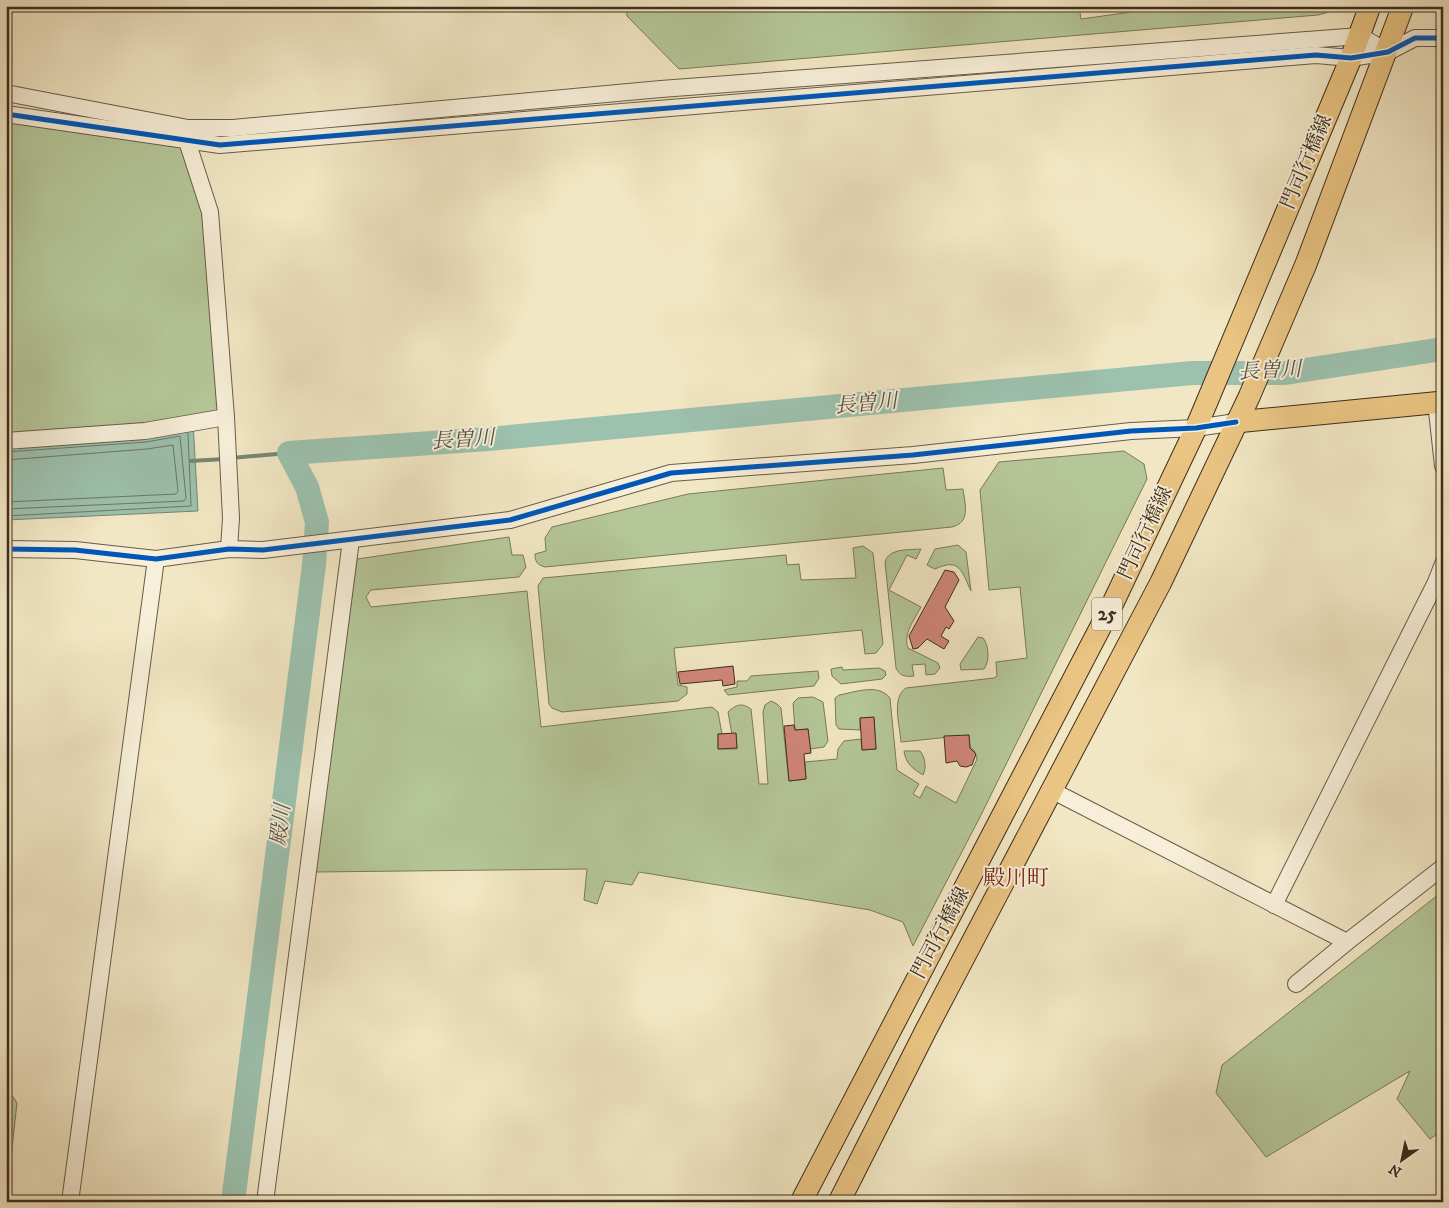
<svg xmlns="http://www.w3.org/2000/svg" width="1449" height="1208" viewBox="0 0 1449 1208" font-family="'IM FELL DW Pica','Noto Serif JP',serif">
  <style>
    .green { fill: #b5c799; stroke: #797a5a }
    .water { fill: #9cc1ae; stroke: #768674 }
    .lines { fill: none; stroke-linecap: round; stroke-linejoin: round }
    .shore { stroke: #6c7765; stroke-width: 1 }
    .stream { stroke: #768674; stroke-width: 4 }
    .river { stroke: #9cc1ae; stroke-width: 24 }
    .building { fill: #d0867b; stroke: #3d2d1c }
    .minor-casing { stroke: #6a5c46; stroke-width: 18 }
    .major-casing { stroke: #3d2d1c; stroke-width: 23 }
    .minor { stroke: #f7efd9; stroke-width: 16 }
    .major { stroke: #e9c482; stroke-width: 21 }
    .cycleway-casing { stroke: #f7efd9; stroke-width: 8 }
    .cycleway { stroke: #0057b8; stroke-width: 5 }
    .labels { text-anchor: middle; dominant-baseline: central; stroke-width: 4; stroke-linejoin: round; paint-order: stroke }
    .shield { fill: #f7efd9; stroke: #756755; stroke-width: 1 }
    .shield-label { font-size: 19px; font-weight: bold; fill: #3d2d1c }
    .street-label { font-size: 20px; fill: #3d2d1c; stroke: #f7efd9 }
    .water-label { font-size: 21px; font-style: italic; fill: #555240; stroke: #f7efd9 }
    .quarter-label { font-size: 22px; fill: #7a1f14; stroke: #f7efd9 }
  </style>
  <rect width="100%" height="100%" fill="#f2e7c4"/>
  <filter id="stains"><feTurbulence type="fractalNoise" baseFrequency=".004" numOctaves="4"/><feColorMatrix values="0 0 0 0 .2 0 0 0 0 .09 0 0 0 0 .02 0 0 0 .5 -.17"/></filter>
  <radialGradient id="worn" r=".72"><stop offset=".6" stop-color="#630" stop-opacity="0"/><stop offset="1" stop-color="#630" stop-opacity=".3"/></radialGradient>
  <g class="green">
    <polygon points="626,6 1079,6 1081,19 1175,6 1341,6 1340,9 1318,15 679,69 627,16"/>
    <polygon points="6,111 187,141 210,212 226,417 6,441"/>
    <path d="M1124,451L1144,464L1147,479L980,817L913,946L903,922L870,910L639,872L632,885L605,881L597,904L584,900L587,869L315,872L357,559L509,537L512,555H523L526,567L519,577L371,590L366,597L371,607L527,591L541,727L712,707L718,712L722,734H718V749H737L736,734H732L728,712C736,705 741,702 751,709L759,784H768L763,712L765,705L771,701L777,704L781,708L789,781L806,779L805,762L837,759L838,749L844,741L861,739L862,750L876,749L874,718H860V730L839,729L836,725L835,698L839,695C856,692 878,683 890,698L897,770L919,784L913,794L920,798L926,786L956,803L977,759L974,750L970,748L969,735L901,742C900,726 891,698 906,688L994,678L997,676L996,662L1027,658L1020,587L989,590L980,490L999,462Z"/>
    <path d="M943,468L946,490L963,489C965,505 971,522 952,527L545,567C537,565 535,561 535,554L546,551L545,538L552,527L688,494Z"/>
    <path d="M958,545L966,552L971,591C962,572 960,557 935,569L927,565L935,549Z"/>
    <polygon points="863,546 873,553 883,644 876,653 865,654 862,630 674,648 678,685 687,687 687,694 678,701 562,712 552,708 549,704 538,586 543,578 786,555 787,565 799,564 801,580 856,578 853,548"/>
    <path d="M921,549L916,559L907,555L889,590L921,607C914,620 903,634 908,648L938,663L940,668L935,674L926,675L925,664L912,665L914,676C905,677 900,676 896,668L885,562C889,548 909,550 921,549Z"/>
    <path d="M978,637L983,638C989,645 990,661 984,669L961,670L960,664Z"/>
    <polygon points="842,667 843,670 879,668 885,671 886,675 882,679 841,684 832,676 831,669"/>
    <polygon points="818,671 819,678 814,686 728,695 724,690 737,687 737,681 747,681 751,676"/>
    <polygon points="813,697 823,702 828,741 824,747 810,749 808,729 795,730 793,703 798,698"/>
    <path d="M904,751H920C925,757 927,768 923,775C912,768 906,764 904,751Z"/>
    <polygon points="1443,891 1443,1130 1430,1139 1397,1099 1410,1071 1266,1157 1216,1093 1222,1065"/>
    <polygon points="6,1086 17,1103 6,1202"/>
  </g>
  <polygon class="water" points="193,422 198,511 6,520 6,441"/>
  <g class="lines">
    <g class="shore">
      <polyline points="6,452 146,442 180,436 186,498 184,501 6,509"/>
      <polyline points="6,460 147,449 173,445 178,491 176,494 6,502"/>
      <polyline points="6,516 191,506 188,433"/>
    </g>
    <g class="stream">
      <polyline points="231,458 289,453"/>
      <polyline points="191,461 224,459"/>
    </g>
    <polyline class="river" points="233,1202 314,565 317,522 307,487 289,453 488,439 1192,373 1285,373 1443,349"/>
  </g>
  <g class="building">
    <polygon points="945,570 954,572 959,580 945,607 954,621 949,629 946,627 941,636 949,641 944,649 927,639 918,648 913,649 909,636"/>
    <polygon points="733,666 735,684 723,686 722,680 680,684 678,672"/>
    <polygon points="874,717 876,749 862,750 860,718"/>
    <polygon points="794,725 795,730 808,729 811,753 804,754 806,779 789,781 784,726"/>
    <polygon points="736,733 737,748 718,749 718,734"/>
    <polygon points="969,735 970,748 976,754 972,765 966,767 960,766 957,761 946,763 944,736"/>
  </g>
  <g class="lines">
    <defs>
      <g id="minor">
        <polyline points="6,93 188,128 233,128 661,89 1360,36 1388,52"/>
        <polyline points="6,114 220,145 1316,55 1351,58 1388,52 1415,38 1443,38"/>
        <polyline points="187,132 187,141 210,212 226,417 231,518 229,549"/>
        <polyline points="1436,402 1443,466"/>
        <polyline points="6,441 145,431 226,417"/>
        <polyline points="6,549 75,550 156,559 229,549 263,550 510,520 671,473 913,455 1131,431 1196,428 1236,422"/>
        <polyline points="1051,790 1347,942 1443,867"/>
        <polyline points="1274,905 1436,582 1443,564"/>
        <polyline points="1296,984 1347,942"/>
        <polyline points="70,1202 156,559"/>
        <polyline points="265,1202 351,540"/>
      </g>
      <g id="major">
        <polyline points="1236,422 1443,402"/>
        <polyline points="801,1202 1113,603 1196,428 1351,58 1370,6"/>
        <polyline points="839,1202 926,1030 1161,582 1249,397 1306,264 1403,6"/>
      </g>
    </defs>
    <use href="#minor" class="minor-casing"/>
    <use href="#major" class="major-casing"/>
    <use href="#minor" class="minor"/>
    <use href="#major" class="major"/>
    <defs>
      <g id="cycleway">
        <polyline points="6,114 220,145 1316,55 1351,58 1388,52 1415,38 1443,38"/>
        <polyline points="6,549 75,550 156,559 229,549 263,550 510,520 671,473 913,455 1131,431 1196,428 1236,422"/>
      </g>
    </defs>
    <use href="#cycleway" class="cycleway-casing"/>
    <use href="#cycleway" class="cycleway"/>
  </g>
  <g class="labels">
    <rect class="shield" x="1092" y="597.5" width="30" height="33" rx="4"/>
    <g class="shield-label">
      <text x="1107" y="614">25</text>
    </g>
    <g class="street-label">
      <text transform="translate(1307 162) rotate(-67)">門司行橋線</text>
      <text transform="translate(1146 533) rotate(-65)">門司行橋線</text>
      <text transform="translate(941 933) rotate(-62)">門司行橋線</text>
    </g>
    <g class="water-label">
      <text transform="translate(1270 371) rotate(-3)">長曽川</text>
      <text transform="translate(866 404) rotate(-5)">長曽川</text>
      <text transform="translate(463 440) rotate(-4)">長曽川</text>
      <text transform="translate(281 825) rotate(-83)">殿川</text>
    </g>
    <g class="quarter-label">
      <text x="1016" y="878">殿川町</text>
    </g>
  </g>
  <rect width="1449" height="1208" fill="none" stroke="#f2e7c4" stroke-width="25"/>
  <rect x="8" y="8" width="1434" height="1193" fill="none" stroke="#3d2d1c" stroke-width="2.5"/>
  <rect x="12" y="12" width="1424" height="1183" fill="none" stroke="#3d2d1c"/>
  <g transform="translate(1402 1160) rotate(213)" stroke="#f7efd9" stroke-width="4" paint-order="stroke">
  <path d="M0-4L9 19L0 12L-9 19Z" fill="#3d2d1c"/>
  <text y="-8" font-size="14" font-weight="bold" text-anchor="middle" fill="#3d2d1c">N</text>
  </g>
  <rect width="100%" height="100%" filter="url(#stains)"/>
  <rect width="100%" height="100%" fill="url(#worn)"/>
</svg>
